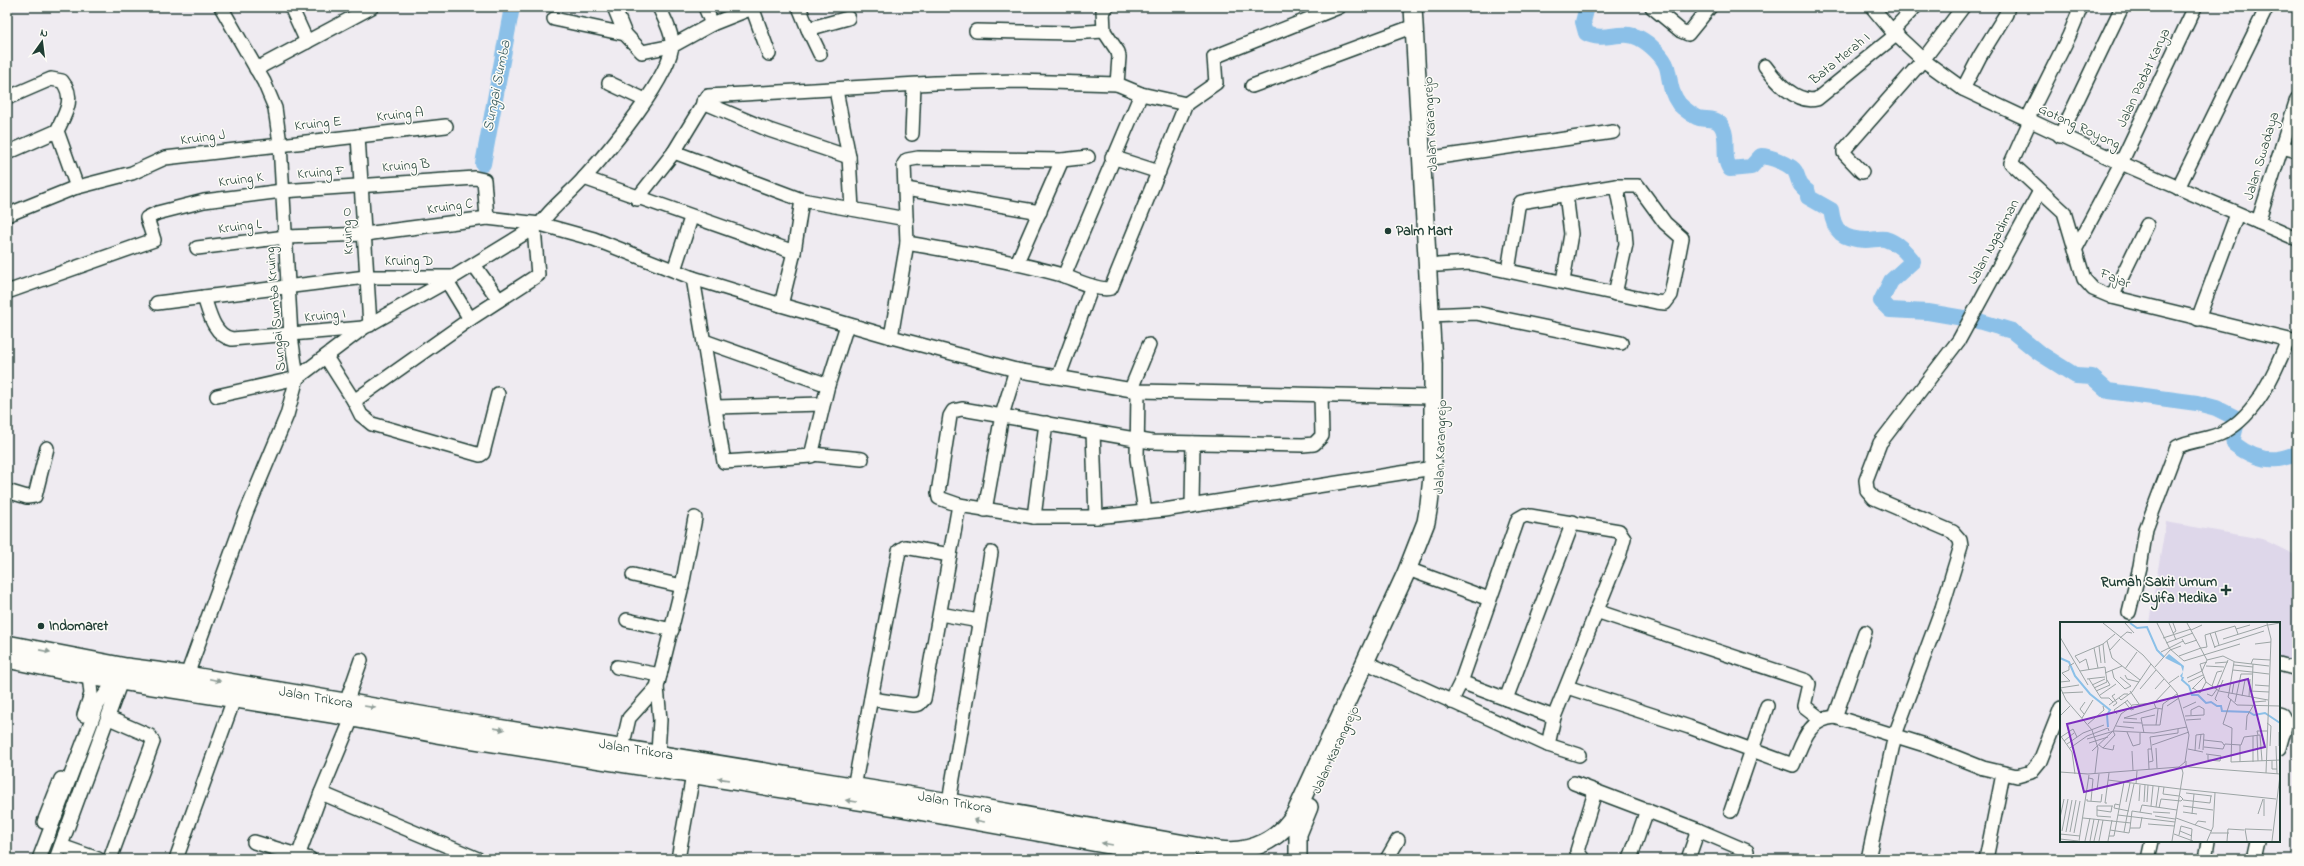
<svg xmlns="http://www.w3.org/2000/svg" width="2304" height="866" viewBox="0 0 2304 866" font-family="'Indie Flower',sans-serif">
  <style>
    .built { fill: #ded7ea }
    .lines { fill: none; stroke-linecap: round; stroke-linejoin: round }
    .river { stroke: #8bc0e8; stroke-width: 16 }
    .minor-casing { stroke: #1f3d34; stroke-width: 16 }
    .major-casing { stroke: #1f3d34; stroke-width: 20 }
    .minor { stroke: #fdfcf7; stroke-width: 13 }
    .major { stroke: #fdfcf7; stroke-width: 17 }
    .oneway { fill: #8e9c96 }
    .poi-dot { fill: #1f3d34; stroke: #fdfcf7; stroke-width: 1.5 }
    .labels { text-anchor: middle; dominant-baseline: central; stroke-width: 3; stroke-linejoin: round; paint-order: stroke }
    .street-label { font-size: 14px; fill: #1f3d34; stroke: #fdfcf7 }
    .poi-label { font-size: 14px; font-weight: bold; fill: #1f3d34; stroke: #fdfcf7; text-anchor: start }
    .water-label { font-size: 15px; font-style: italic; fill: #3a5e61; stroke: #fdfcf7 }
    .inset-river { fill: none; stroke: #8bc0e8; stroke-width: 2 }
    .inset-road { fill: none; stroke: #9ca5a5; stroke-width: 1 }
    .view { fill: #7b2cbf; fill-opacity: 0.15; stroke: #7b2cbf; stroke-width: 2 }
    .inset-edge { fill: none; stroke: #1f3d34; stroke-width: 2 }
  </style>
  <rect width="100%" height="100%" fill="#efebf1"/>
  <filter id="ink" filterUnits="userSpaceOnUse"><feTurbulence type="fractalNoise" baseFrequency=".025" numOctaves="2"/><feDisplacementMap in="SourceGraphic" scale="8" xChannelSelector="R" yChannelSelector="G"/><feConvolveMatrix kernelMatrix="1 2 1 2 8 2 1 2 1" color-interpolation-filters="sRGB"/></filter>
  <g filter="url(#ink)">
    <polygon class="built" points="2166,522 2262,539 2297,556 2297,663 2279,658 2279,623 2149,623"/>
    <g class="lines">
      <g class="river">
        <path d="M1587,7L1583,22L1586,33C1604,43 1621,29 1639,38C1649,43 1664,57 1667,67C1671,82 1669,90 1679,104C1683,108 1693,116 1699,118C1707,120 1715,117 1721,125C1730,137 1721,156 1730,169L1751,167L1761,156C1769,156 1792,165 1795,171C1801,183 1796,182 1808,192V197L1831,210C1834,233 1843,239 1866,240C1872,240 1879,238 1885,239C1898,243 1905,251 1913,261L1891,281L1881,301L1890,310L1928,312L1975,320L2012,331L2038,352L2076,376L2092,377L2108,391L2197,403L2216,408L2234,417L2237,422L2233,438L2234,444C2247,454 2261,461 2278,459C2285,458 2290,455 2297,455"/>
        <polyline points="483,164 512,7"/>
      </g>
      <defs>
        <g id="minor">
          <polyline points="291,7 307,42"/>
          <polyline points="614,7 625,34"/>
          <polyline points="705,7 712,24"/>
          <polyline points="752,7 769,54"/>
          <polyline points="799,7 808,29 848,18"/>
          <polyline points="1107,7 1103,10 1104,31 1118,52 1119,57 1117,84 1141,94 1186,104"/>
          <polyline points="1652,7 1681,31 1688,34 1710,7"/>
          <polyline points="1872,7 1892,31 1923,60 1963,89 2121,163 2297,239"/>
          <polyline points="554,19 625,34 642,52 672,46 712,24 755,7"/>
          <polyline points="808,29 820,54"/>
          <polyline points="976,31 1071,33 1104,31"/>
          <polyline points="1892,31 1915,7"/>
          <path d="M1765,66C1776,81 1795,104 1817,99L1897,34"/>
          <polyline points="256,69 372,7"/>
          <polyline points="609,83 645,100"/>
          <polyline points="1252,86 1414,26"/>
          <polyline points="1963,89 1980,56 2006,14 2008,7"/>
          <polyline points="836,90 849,157 852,209"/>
          <path d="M7,98L51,79L62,81C76,98 65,114 57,131L77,187"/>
          <polyline points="703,102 769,130 849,157"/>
          <polyline points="2027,120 2069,36 2081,7"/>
          <polyline points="2030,121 2011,163 2064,212 2084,279 2093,289 2112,297 2297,342"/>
          <polyline points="912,134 914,85"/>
          <polyline points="358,136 370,325"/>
          <polyline points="2060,136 2122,7"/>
          <polyline points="2282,147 2297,151"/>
          <polyline points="674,152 802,200 906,219"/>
          <polyline points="7,153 57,131"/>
          <polyline points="1112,157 1159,172"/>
          <polyline points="1432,158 1613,132"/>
          <polyline points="1862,172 1844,153 1844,150 1923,60 1963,7"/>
          <polyline points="584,178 794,252"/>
          <polyline points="2178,188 2267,7"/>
          <polyline points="906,189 1040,212"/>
          <polyline points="637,199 674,152 708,96 935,83 1017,81 1117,84"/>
          <polyline points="7,215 74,188 132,173 165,158 446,126"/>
          <polyline points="2258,222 2297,99"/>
          <path d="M907,243C959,252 1011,261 1062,275C1074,279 1099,292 1111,288L1186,104L1216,83L1214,57L1339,7"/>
          <polyline points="197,248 286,237 365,234 487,218 540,224 594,239 693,278 781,305 895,338 1016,370 1138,391 1433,397"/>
          <polyline points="2075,250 2121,163 2195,7"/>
          <polyline points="1017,263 1062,160"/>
          <polyline points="474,265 499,300"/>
          <polyline points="1438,265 1470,263 1656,302 1665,303 1671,295 1682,238 1665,223 1638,186 1616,186 1526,201 1521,202 1518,207 1508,271"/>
          <polyline points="674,270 691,218"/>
          <polyline points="1064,276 1141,94"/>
          <polyline points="693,278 724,462 811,456 828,385 847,325"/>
          <polyline points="447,281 470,319"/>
          <polyline points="1563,281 1571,234 1566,194"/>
          <polyline points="7,292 154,240 147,218 157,213 204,201 282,191 475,178 484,180 487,218"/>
          <polyline points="1615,294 1626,244 1625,231 1616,186"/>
          <polyline points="204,297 366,277 451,277"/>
          <polyline points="2112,297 2147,225"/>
          <path d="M157,303L204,297C209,312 214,336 232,339L363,328"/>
          <polyline points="781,305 794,252 802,200"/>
          <polyline points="1430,315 1476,313 1621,343"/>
          <polyline points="2198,319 2237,214"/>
          <polyline points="891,337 907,243 904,164 907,160 918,158 1062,160 1088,157"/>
          <polyline points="704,341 828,385"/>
          <polyline points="326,357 354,401 470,319 538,275 534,228"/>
          <polyline points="1059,376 1092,286"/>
          <polyline points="1131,389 1149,345"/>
          <polyline points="1138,391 1137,458 1145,512"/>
          <path d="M217,396L297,378L363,328L447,281L540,224C553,206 570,194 584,178C606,154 675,73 672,41C671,30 664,18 659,7"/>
          <polyline points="354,401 361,415 372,424 480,455 483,453 498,394"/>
          <polyline points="716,407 823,404"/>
          <polyline points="1093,432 1096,517"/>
          <polyline points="812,454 862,459"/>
          <polyline points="7,491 27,497 35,496 47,448"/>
          <polyline points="959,505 1034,517 1096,517 1164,510 1433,468"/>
          <polyline points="1192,506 1193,443"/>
          <polyline points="985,510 1002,415 1016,370"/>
          <polyline points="1034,517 1046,423"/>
          <polyline points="1416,572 1489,599"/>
          <polyline points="633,575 682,586"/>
          <polyline points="1596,611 1807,681 1809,684 1804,706 1821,719"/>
          <path d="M2129,612L2140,567L2146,529L2177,447C2192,439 2210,440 2224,432C2257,414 2275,373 2288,340"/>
          <polyline points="940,614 979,621"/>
          <polyline points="627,620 672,630"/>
          <polyline points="2279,664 2297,669"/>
          <polyline points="1374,666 1548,745"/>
          <polyline points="617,667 660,675"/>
          <polyline points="187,675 246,513 287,415 297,378 291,336 280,144 275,108 264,82 221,7"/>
          <polyline points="1461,682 1554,717"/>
          <path d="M1567,687L1689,727L1793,765C1803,743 1807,719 1835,717L1925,745L1983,768L2017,776L2031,772L2040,761L2061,708"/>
          <polyline points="871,699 913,705 919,704 924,699 959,505 939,498 938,493 950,416 953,411 962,409 1152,442 1303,445 1314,444 1322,436 1321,395"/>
          <polyline points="1506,699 1573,522"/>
          <polyline points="1451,702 1461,682 1518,519 1525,515 1530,516 1619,531 1624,538 1620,553 1554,717 1548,745 1579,755"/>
          <polyline points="346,703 361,660"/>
          <polyline points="2279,714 2282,715 2286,723 2279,748"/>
          <polyline points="84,715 91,694 89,676"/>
          <polyline points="1835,717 1865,632"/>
          <polyline points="109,718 150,736 153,742 110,859"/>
          <polyline points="622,748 629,718 657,687"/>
          <polyline points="658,753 660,720 657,687 682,586 695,518"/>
          <polyline points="1574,783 1698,830 1747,851 1744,859"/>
          <polyline points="854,787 899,551 905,547 950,555"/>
          <polyline points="321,793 478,859"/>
          <polyline points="949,802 991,553"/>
          <polyline points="1731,811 1767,706"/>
          <polyline points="44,822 61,779"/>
          <polyline points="254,842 310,859"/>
          <polyline points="61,846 98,859"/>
          <polyline points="39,859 98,704 116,680"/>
          <polyline points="56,859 121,681"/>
          <polyline points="176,859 234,699"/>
          <polyline points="297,859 321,793 352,718"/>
          <polyline points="678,859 693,775"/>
          <polyline points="1387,859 1398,840"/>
          <polyline points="1583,859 1577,851 1595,792"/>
          <polyline points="1630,859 1647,810"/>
          <polyline points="1688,859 1698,830"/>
          <polyline points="1868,859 1895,735 1942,608 1961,546 1960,540 1953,532 1874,498 1867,490 1866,480 1880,443 1959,340 2040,191"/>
          <polyline points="1986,859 2003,774"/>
          <polyline points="2148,859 2152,841"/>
          <polyline points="2205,859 2208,841"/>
          <polyline points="2253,859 2257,841"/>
        </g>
        <g id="major">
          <path d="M7,644L126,667L187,675L467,723L949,802L1219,850C1251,854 1280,840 1296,812L1406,573L1426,522L1429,505L1433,468V364L1413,7"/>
          <polyline points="7,659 89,676 332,714 437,734 903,808 1187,859"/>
          <polyline points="1298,859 1298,834 1309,807"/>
        </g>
      </defs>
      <use href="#minor" class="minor-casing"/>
      <use href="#major" class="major-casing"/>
      <use href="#minor" class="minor"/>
      <use href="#major" class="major"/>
    </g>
    <defs><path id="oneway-solid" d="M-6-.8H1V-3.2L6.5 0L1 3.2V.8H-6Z"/></defs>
    <g class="oneway">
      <use href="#oneway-solid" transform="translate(45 651) rotate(11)"/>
      <use href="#oneway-solid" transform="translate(215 680) rotate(12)"/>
      <use href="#oneway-solid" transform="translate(370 707) rotate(9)"/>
      <use href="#oneway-solid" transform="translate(499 729) rotate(9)"/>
      <use href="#oneway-solid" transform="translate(723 779) rotate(-172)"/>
      <use href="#oneway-solid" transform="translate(851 801) rotate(-171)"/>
      <use href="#oneway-solid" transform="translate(979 821) rotate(-170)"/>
      <use href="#oneway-solid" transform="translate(1107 844) rotate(-170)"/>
    </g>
  </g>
  <g class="poi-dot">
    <circle cx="1388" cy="231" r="4"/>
    <path d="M2224 584h4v4h4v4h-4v4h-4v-4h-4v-4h4z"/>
    <circle cx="41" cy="626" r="4"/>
  </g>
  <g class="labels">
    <g class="street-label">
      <text transform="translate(1840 59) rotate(-39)">Bata Merah I</text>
      <text transform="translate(2144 78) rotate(-65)">Jalan Padat Karya</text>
      <text transform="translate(400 115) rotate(-6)">Kruing A</text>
      <text transform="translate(318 124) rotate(-6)">Kruing E</text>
      <text transform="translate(1431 124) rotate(-93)">Jalan Karangrejo</text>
      <text transform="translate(2079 127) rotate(25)">Gotong Royong</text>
      <text transform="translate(203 138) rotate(-7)">Kruing J</text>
      <text transform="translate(2262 156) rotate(-73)">Jalan Swadaya</text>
      <text transform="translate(406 166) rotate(-5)">Kruing B</text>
      <text transform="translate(321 173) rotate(-4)">Kruing F</text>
      <text transform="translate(241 180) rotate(-7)">Kruing K</text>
      <text transform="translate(450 207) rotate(-8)">Kruing C</text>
      <text transform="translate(240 227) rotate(-7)">Kruing L</text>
      <text transform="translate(348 231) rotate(-93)">Kruing O</text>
      <text transform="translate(1994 242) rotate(-62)">Jalan Ngadiman</text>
      <text x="409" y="261">Kruing D</text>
      <text transform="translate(2115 279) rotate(22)">Fajar</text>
      <text transform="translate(276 309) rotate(-95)">Sungai Sumba Kruing</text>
      <text transform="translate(325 316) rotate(-6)">Kruing I</text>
      <text transform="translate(1441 447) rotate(-88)">Jalan Karangrejo</text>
      <text transform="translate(316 698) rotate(10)">Jalan Trikora</text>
      <text transform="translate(636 750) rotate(9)">Jalan Trikora</text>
      <text transform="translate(1336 750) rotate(-65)">Jalan Karangrejo</text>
      <text transform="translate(955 803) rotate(10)">Jalan Trikora</text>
    </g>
    <g class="poi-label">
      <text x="1396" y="231">Palm Mart</text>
      <text x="2217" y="582" text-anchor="end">Rumah Sakit Umum<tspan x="2217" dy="16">Syifa Medika</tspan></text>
      <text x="49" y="626">Indomaret</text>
    </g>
    <g class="water-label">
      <text transform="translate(497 86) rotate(-79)">Sungai Sumba</text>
    </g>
  </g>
  <g transform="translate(2060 622)">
    <rect width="220" height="220" fill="#efebf1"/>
    <path d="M109,32L124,44L122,56L120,54L123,50L121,44L105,36Z" fill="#8bc0e8"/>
    <path class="inset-river" d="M70,1L77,6L87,5L97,28L104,35M0,36L9,40L15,54L30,72L50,88L47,93L48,105M123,55L122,58L129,64L132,73H138L146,81L151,80L157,84H161L162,89L189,90L194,93L205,91L220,101"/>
    <path class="inset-road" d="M65,1L74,11M97,1L110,27L124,39L180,22M109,1L116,18M113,1L116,9L113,11M127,1L147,38L142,49L127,56M208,3L220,1M176,7L190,3M131,8L142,3M192,8L207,3M155,10L159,23M150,11L155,26M0,15L28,63M60,16L67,10L72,11M103,16L131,7M122,17L125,22L137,18M163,17L192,8M47,19L52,36L80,58M106,21L133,11M43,22L45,41M195,22L211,20M39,24L41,41M154,25L204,9M34,26L38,46M141,26L147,25L145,13L175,4L178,12M50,28L60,17M101,30L123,19M119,34L141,26M147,38L163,34L175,40L209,44M19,41L26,37L29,48M20,41L15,34L43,22L55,12M155,41L168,40M191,42L193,37L210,38M174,43L193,45M146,44L164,45M95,45L110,28L121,24M65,47L77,30M52,48L54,56L65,67L71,64L60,55M173,48L192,50M20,49L45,45L47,60L34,66M142,49L146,60L159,69L208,78M142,49L140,42L147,40M192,50L209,52M2,51L9,48V44L14,41M45,51L62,44M65,53L67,57L79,60M27,57L45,55M29,57L41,76H49L53,80M0,60L10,59L2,51M128,60L143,53M109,61L119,54M32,63L45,57M195,63L209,64M152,64L157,50L162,49M0,65L6,78L32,108L38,126L35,151M0,66L19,63M133,66L140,71L146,60M80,67L96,48M95,67L104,57M132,67L144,55M156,67L168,38M36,69L50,63L47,58M70,69L79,82M190,69L209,70M192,69L193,42M2,71L23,70M169,71L168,75L177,83L220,84M169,71L174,40M147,72L152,74L157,67M172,72L174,60M40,73L56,62M182,74L185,58M189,75L190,57M59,76L61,78L72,70L91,42M171,77L163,102L172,106L171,140L220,138M157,79L155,77L163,58M65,80L71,88L74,87M175,80L181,52H192M194,80L206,79M49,83L64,72H68M72,83L94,81M53,84L57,81L52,74L55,72M107,84L119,76M123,86L136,80M102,87L96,86L94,81L111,63M24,92L20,87L25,80M57,92L54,88L68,78M0,94L10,84M125,94L144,93V87L139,84L131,88V93M22,96L33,78M64,96L96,86M64,96L77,97M126,98L141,97M63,100L82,101M207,101L211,104L210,124M28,102L44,88L43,84M83,103H100L103,82L117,72M96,103L98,87M56,104L74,106M186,108L187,94L193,84M67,110L73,124L80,122V111M84,111L81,96L95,93M0,113L12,130L15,152M197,113L198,139M198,113L197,109H207M193,114V140M1,115L13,107L17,115M27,117L54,109L94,111L127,105M144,118L162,120L164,123M4,119L14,111M29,121L48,115M7,122L23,111L44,103M39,123L43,126L55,113L53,109M92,123L129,110M180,123V140M216,124L217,152M219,124V110M144,125L163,127L165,122L181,123L184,115L200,113L202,139M10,126L27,114L48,106L49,109M43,126L53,128L54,123M96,126L97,146M128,127L143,130M139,127L141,112M32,129L53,109L61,92L72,84L67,78M72,129L73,148M135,129L136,113L144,112L143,128M146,132L161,134L160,139L148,138V133M126,139V144L129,145L220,152M212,139V147H217M89,140L93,139L90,115L118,111V107M89,147L88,127H92M0,150L28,152L119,145L125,140L129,113L117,71L83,33L43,1M206,151L211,17L207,1M29,156L33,157L31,179M48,158L120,167M76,162L77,149M104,165L103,172L119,174M121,167L216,177M37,168L39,152M126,171L152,174M27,177V179L41,180L42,172M123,178L150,181L151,174M79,179L80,163M66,180L70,161M84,180L85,163M87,180L88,163M47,181H45L49,151M60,183L55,182L54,186L69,189M91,184L93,164M123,184L153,188M96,185L99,164M99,186L101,177L121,179L123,177L120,174M37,188L51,190L52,184M80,190L82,183L117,188M93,190L110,191M123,190L137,192M132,192L134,172M198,192L203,177M58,193L115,200M67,194L74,162M95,194L115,197M204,194V177M51,195L37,194V184H53M82,195L80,206H70L72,189L92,192M0,196L4,177M23,196L71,201M116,196L152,209M88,202L114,204M135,203L138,199L146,200M50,208L69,211L70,206M2,209L8,177M120,209L132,214M6,210L12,178M10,210L16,178M64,210L67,194M14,211L20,179M151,211H169M0,212L20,214M114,212L133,219M119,213L121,204L132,207L131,219M49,214H54L64,160M0,217L18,219M19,219L29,153M25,219L30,196M30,219L34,197M34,219L39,197M39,219L43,198M48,219L52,198M112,219L123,151L122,147L118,146M147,219L153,205L155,171M167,219L168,207L184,208M187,219L185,207L212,208M212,219L220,153"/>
    <path class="view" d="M188,57L205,125L24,170L7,102Z"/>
    <rect width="220" height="220" class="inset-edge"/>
  </g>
  <rect width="2304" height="866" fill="none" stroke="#fdfcf7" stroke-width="24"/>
  <rect x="12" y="12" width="2280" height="842" fill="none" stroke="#1f3d34" stroke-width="1.5" filter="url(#ink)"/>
  <g transform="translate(42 42) rotate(14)" stroke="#fdfcf7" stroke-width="3" paint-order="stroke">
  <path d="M0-3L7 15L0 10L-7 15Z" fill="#1f3d34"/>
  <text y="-6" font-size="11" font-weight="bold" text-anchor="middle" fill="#1f3d34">N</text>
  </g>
</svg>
